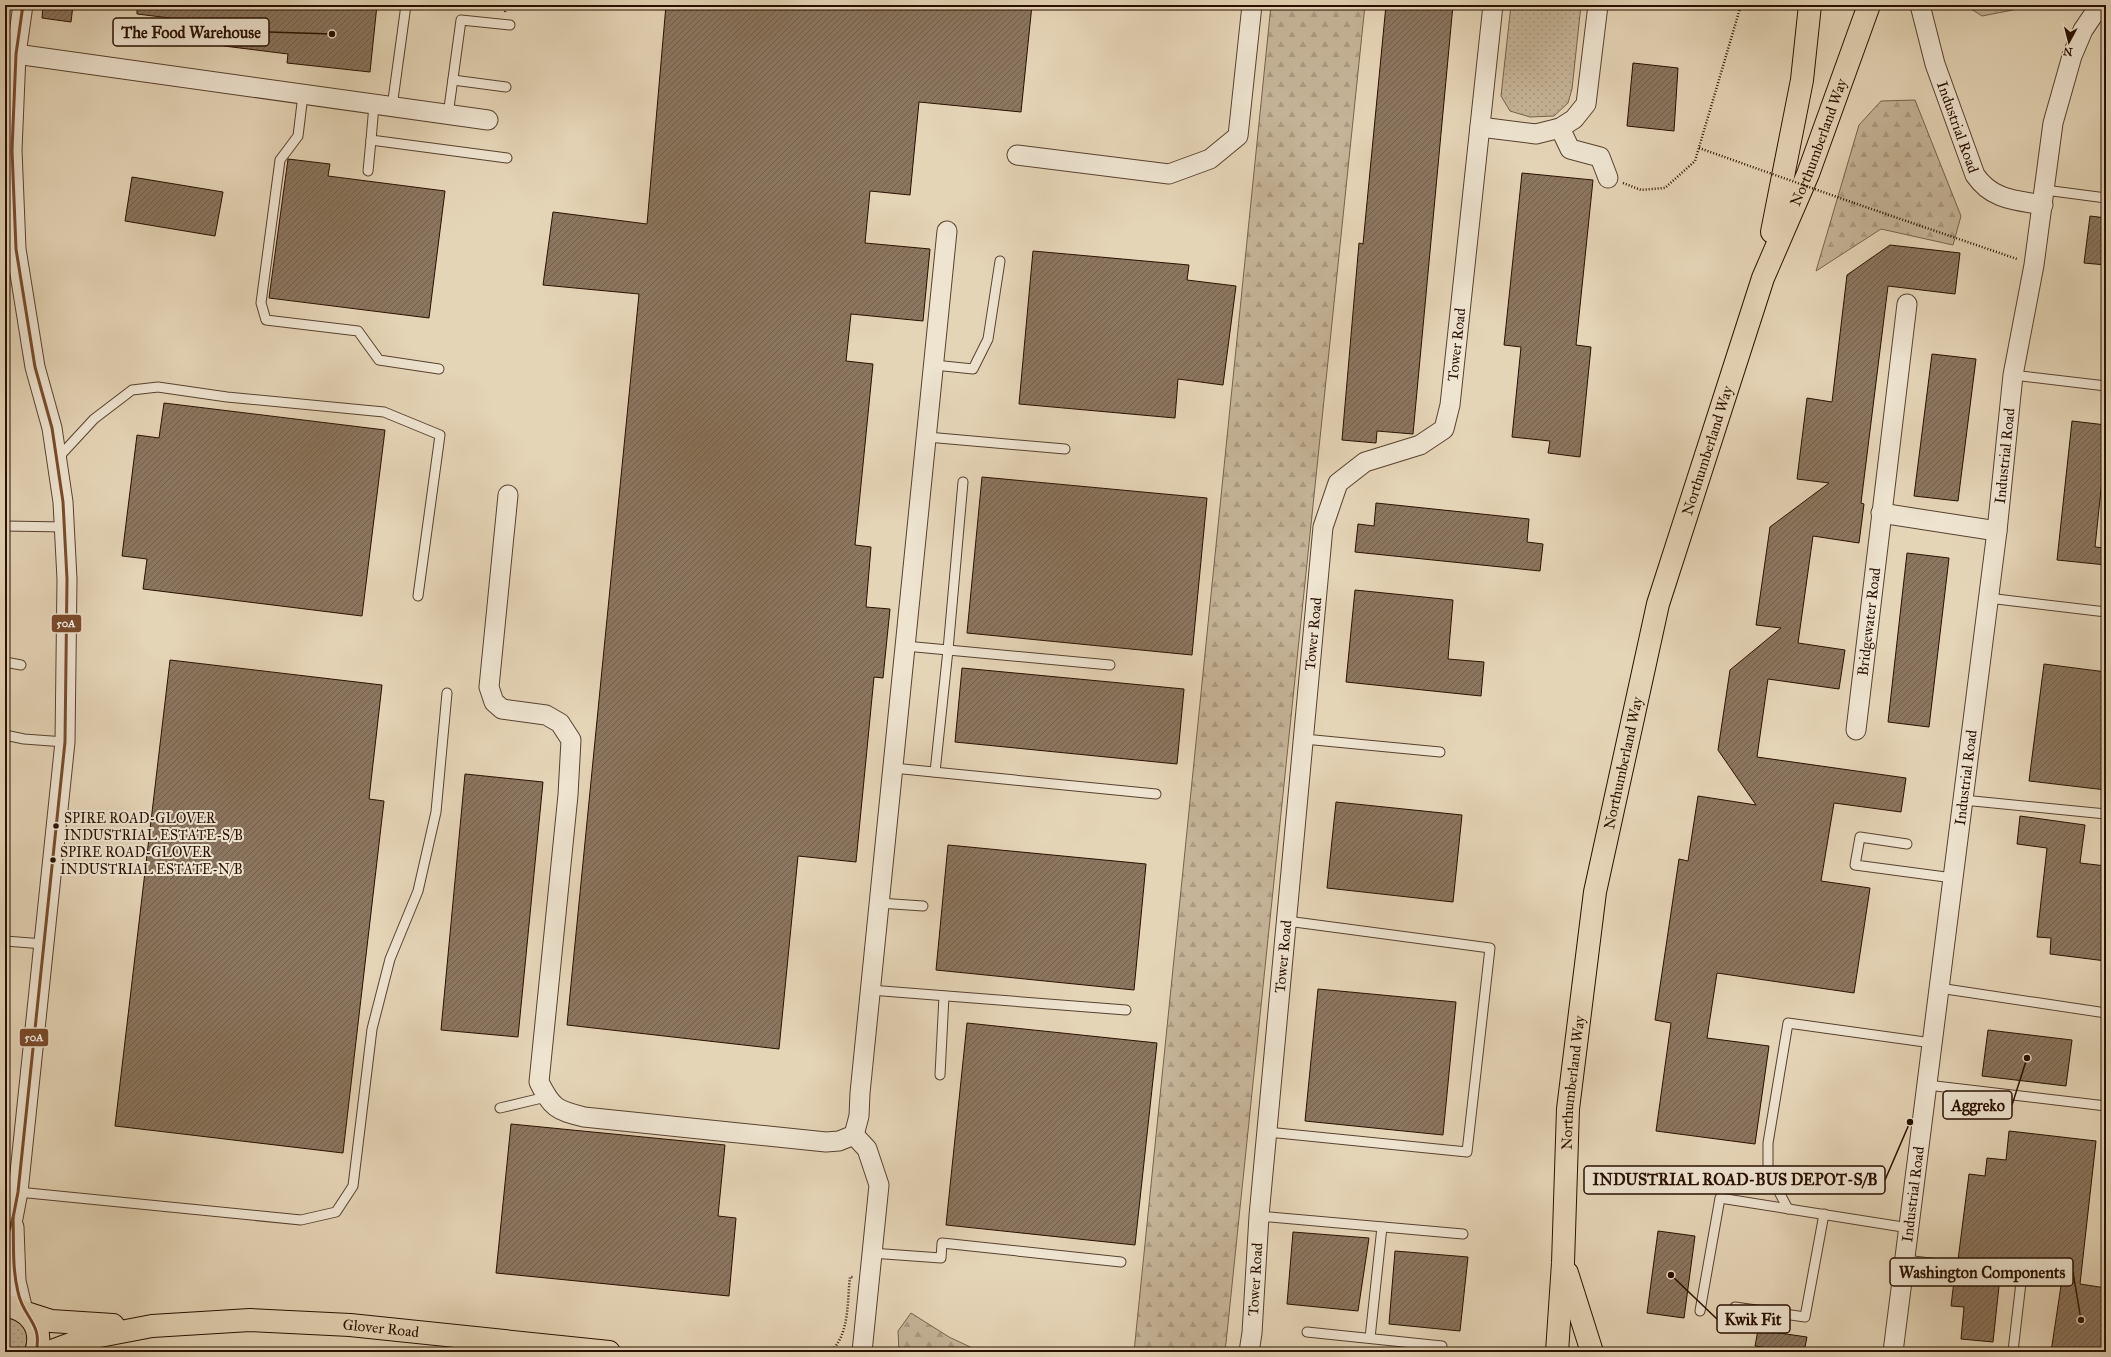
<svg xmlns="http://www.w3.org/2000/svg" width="2111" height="1357" viewBox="0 0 2111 1357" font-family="'IM FELL Great Primer',serif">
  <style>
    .grass { fill: url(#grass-dots); stroke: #77624c }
    .forest { fill: url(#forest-firs); stroke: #77624c }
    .building { fill: url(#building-hatch); stroke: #291000 }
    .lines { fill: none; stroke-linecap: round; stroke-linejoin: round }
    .lane-casing { stroke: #58412e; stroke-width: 11 }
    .street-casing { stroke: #58412e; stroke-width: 21 }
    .primary-casing { stroke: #291000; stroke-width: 24 }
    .path { stroke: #291000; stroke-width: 2.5; stroke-dasharray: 1 2; stroke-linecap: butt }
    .lane { stroke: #eee4d0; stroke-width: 9 }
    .street { stroke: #eee4d0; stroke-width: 19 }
    .primary { stroke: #e5d5b7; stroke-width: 22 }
    .path-bridge { stroke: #291000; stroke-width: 2.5; stroke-dasharray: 1 2; stroke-linecap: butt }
    .bus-1-casing { stroke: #eee4d0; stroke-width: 6 }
    .bus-1 { stroke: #7a4b2a; stroke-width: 3 }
    .bus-dot { fill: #291000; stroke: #eee4d0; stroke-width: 1.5 }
    .labels { text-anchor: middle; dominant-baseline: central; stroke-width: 4; stroke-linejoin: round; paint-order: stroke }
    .bus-label { font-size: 14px; fill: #291000; stroke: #eee4d0; text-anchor: start }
    .street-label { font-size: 15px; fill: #291000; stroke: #eee4d0 }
    .leader { fill: none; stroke: #291000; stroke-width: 1.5 }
    .callout-dot { fill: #291000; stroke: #eee4d0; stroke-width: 1.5 }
    .callout { fill: #eee4d0; stroke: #291000; stroke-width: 1.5 }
    .callout-label { font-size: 16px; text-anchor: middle; font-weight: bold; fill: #291000 }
    .line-badge { stroke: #eee4d0; stroke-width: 1.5 }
    .badge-label { font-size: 11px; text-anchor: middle; font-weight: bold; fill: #fff }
  </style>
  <defs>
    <pattern id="grass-dots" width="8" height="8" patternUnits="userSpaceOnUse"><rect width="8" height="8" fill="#c5b498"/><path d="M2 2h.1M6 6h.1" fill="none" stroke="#a99a81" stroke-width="1.8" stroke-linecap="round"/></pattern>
    <pattern id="forest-firs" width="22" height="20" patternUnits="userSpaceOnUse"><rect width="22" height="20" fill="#c5b498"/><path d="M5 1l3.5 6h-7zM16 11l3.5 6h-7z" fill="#a99a81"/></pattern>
    <pattern id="building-hatch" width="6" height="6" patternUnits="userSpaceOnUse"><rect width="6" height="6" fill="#8b765f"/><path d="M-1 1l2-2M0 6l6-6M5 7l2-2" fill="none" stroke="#725f4c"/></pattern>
  </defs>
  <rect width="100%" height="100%" fill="#e5d5b7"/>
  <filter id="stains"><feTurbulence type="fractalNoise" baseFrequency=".005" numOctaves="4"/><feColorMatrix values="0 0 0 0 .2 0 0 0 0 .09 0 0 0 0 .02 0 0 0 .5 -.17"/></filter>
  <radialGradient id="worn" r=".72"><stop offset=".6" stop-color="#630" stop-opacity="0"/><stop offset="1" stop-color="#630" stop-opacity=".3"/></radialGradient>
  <g class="grass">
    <polygon points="1511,5 1581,5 1572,89 1568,103 1554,116 1530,117 1510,111 1501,96"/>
    <path d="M5,1317C24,1320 33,1334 25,1352H5Z"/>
  </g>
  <g class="forest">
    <polygon points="1271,5 1365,5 1226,1343 1224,1352 1134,1352"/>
    <polygon points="1965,5 2026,5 2023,8 1982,16"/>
    <polygon points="1915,100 1961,216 1953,245 1881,229 1816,271 1859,125 1881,101"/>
    <polygon points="911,1313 949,1337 981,1352 899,1352 898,1331"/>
  </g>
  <g class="building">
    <polygon points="43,5 73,5 71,22 42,18"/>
    <polygon points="137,5 377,5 370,72 287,63 288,54 224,46 227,25 137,14"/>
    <polygon points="666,5 1032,5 1021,112 919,102 910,195 870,191 865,243 930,249 923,321 851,314 846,361 873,364 855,545 871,547 866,607 890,609 883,678 874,677 856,862 798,856 779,1049 567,1025 639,294 543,285 553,212 647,224"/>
    <polygon points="1386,5 1453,5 1413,434 1377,431 1376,443 1342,440 1359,243 1363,244"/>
    <polygon points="1633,63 1678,68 1674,131 1627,126"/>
    <polygon points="288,159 330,164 328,176 445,191 429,318 269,298"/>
    <polygon points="1522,173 1593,180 1576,345 1591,347 1580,457 1548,453 1550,441 1512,437 1521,347 1504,345"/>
    <polygon points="132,177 223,192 215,236 125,221"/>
    <polygon points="2090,216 2106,218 2106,265 2084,263"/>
    <polygon points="1890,245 1960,253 1955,294 1888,286 1861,503 1864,504 1859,543 1813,536 1798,643 1845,650 1839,689 1768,679 1757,757 1906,778 1901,812 1834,803 1821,881 1870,888 1854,993 1717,973 1707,1038 1769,1046 1755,1144 1656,1131 1671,1023 1655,1020 1679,859 1688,861 1698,796 1756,805 1718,750 1730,670 1781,628 1756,625 1770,527 1829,483 1797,479 1807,398 1832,402 1847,275"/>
    <polygon points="1033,251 1189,265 1187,280 1236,286 1223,385 1178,379 1175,418 1019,404"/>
    <polygon points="1932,354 1976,359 1958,501 1914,496"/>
    <polygon points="164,403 385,430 362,616 143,589 147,559 122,556 137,435 159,438"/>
    <polygon points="2072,421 2106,425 2106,481 2102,480 2095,547 2106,548 2106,565 2057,560"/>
    <polygon points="982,477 1207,498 1192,655 967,633"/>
    <polygon points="1376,503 1529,519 1527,542 1543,544 1540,571 1355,552 1358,524 1374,526"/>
    <polygon points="1907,553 1949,558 1929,727 1888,722"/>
    <polygon points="1355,590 1453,600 1448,659 1484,662 1481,696 1346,682"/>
    <polygon points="170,660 382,685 369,799 384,801 343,1153 115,1126"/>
    <polygon points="2044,664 2106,672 2106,790 2029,781"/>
    <polygon points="962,668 1184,689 1177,764 955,742"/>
    <polygon points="465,774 543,782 518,1037 441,1030"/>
    <polygon points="1336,802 1462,815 1453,902 1327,888"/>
    <polygon points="2020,816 2085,825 2080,863 2106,866 2106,961 2050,954 2051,938 2037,937 2047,848 2017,844"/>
    <polygon points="948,845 1146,864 1134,990 936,970"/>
    <polygon points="1318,989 1456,1002 1443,1135 1305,1121"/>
    <polygon points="967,1023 1157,1043 1135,1245 946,1225"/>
    <polygon points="1988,1030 2072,1040 2066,1086 1982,1076"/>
    <polygon points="511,1124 725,1145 718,1216 736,1218 729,1296 496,1273"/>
    <polygon points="2009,1131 2096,1141 2080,1284 2106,1288 2106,1352 2051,1352 2064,1266 2003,1259 2002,1266 1958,1260 1969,1174 1985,1176 1987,1158 2006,1160"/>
    <polygon points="1658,1231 1695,1236 1684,1318 1647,1313"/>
    <polygon points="1293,1232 1369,1238 1358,1311 1287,1304"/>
    <polygon points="1395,1251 1468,1257 1460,1331 1389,1324"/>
    <polygon points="1955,1272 2000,1277 1993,1342 1961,1339 1964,1307 1951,1306"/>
    <polygon points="1758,1330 1807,1337 1804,1352 1790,1352 1755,1346"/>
  </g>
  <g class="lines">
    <defs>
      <g id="lane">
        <polyline points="453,80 506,87"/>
        <polyline points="303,95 298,136 280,160 261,303 266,320 358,331 379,360 439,369"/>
        <polyline points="374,105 371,140 507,158"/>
        <polyline points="392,107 406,5"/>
        <polyline points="448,115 461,20 510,25"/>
        <polyline points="368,171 371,140"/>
        <polyline points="2045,190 2106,198"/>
        <polyline points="934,365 973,369 988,339 1000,261"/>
        <polyline points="2013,375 2106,386"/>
        <polyline points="927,437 1065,449"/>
        <polyline points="57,459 94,419 132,390 158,387 227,397 384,412 440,435 418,596"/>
        <polyline points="5,526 64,527"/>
        <polyline points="1988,598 2106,612"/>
        <polyline points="905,646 948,650 963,482"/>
        <polyline points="5,662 21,665"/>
        <polyline points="5,735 24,739 65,742"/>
        <polyline points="1304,739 1440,752"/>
        <polyline points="893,768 1156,794"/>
        <polyline points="935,772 948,650 1110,665"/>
        <polyline points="1963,800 2106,814"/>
        <polyline points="1907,844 1860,837 1855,865 1953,878"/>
        <polyline points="879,903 923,906"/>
        <polyline points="5,941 44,944"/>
        <polyline points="1939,988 2106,1013"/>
        <polyline points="870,990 1126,1010"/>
        <polyline points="940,1075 944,996"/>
        <polyline points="1927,1085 2106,1106"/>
        <polyline points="500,1108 546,1097"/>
        <polyline points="1267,1132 1467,1152 1490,948 1287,921"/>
        <polyline points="18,1192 301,1220 336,1212 353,1186 372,1029 390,959 418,891 436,812 447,693"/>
        <polyline points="1788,1209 1768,1171 1768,1143 1788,1023 1932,1043"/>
        <polyline points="1259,1216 1463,1234"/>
        <polyline points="871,1253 941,1258 942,1243 1121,1262"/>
        <polyline points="1905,1260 2022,1274 2013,1351"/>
        <polyline points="1735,1307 1805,1317 1824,1214"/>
        <polyline points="1700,1311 1720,1198 1909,1228"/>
        <polyline points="1307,1332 1442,1346"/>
        <polyline points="1370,1338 1382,1227"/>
      </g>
      <g id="street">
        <path id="s1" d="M1920,5L1935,64L1975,175C1992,200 2015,200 2043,205"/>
        <polyline points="16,54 488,120"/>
        <polyline points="1480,127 1536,134 1560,128 1574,119 1586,104 1598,5"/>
        <polyline points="1560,128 1570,149 1600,157 1608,178"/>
        <polyline points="1017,155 1169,174 1210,159 1238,136 1252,5"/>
        <path d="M508,495L489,687L494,702L502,709L546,715L560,723L571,740L568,795L539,1082C552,1108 556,1110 584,1117L826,1142L839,1141L854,1135"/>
        <polyline points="1881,513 1997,531"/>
        <path id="s2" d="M1856,730L1907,304"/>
        <polyline points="854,1135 859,1116 860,1093 947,231"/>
        <polyline points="854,1135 867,1149 879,1185 862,1352"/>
        <polyline points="14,1227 16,1281 23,1311"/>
        <polyline points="5,1243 13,1218 18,1192 65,742 67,579 63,502 52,428 35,367 16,249 12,150 16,54 23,5"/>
        <path id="s3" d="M1249,1352L1252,1333L1259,1216L1323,527L1338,483L1365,462L1420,445L1444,429L1450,405L1493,5"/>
        <path id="s4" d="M1893,1352L1997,531L2013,375L2034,265L2053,123L2072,56L2083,30L2100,5"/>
      </g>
      <g id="primary">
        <polyline points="1772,232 1802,80 1810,5"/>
        <polyline points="1567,1273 1592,1352"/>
        <path d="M5,1306C29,1308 44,1328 36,1352"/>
        <polyline points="26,1313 51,1321 113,1325"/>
        <path id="s5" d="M49,1352L84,1339L152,1326L250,1320L350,1325L609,1352"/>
        <path id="s6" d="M1557,1352L1563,1263L1568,1109L1595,892L1658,604L1763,278L1808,174L1869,5"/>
      </g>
    </defs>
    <use href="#lane" class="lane-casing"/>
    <use href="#street" class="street-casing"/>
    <use href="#primary" class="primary-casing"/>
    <g class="path">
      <polyline points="505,12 507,5"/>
      <polyline points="1623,183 1641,190 1665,188 1695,161 1741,5"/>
      <polyline points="1854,203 2017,259"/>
      <path d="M830,1352C850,1335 847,1301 850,1277H853"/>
    </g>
    <use href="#lane" class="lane"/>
    <use href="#street" class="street"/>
    <use href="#primary" class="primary"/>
    <polyline class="path-bridge" points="1699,148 1854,203"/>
    <defs>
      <g id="bus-1">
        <path d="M13,1218C14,1243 12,1268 18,1292C23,1318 43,1323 36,1352"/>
        <polyline points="5,1243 13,1218 18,1192 65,742 67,579 63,502 52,428 35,367 16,249 12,150 16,54 23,5"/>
      </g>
    </defs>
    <use href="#bus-1" class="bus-1-casing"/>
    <use href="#bus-1" class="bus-1"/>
  </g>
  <g class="bus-dot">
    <circle cx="56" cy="826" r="3.5"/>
    <circle cx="53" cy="860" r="3.5"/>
  </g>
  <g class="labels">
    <g class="bus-label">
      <text x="64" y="818">SPIRE ROAD-GLOVER<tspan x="64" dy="17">INDUSTRIAL ESTATE-S/B</tspan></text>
      <text x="60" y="852">SPIRE ROAD-GLOVER<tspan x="60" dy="17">INDUSTRIAL ESTATE-N/B</tspan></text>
    </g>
    <g class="street-label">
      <text stroke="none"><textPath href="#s1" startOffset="128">Industrial Road</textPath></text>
      <text stroke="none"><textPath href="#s6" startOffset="1246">Northumberland Way</textPath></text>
      <text stroke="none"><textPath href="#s3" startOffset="1081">Tower Road</textPath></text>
      <text stroke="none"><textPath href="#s6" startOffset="918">Northumberland Way</textPath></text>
      <text stroke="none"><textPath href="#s4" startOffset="903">Industrial Road</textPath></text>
      <text stroke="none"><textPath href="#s2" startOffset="109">Bridgewater Road</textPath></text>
      <text stroke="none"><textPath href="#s3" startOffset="721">Tower Road</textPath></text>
      <text stroke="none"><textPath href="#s6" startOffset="594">Northumberland Way</textPath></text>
      <text stroke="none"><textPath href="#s4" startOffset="579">Industrial Road</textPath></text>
      <text stroke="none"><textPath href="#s3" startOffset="397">Tower Road</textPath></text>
      <text stroke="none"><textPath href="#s6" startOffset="270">Northumberland Way</textPath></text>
      <text stroke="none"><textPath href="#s4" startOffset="159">Industrial Road</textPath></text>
      <text stroke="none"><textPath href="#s3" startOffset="73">Tower Road</textPath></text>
      <text stroke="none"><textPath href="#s5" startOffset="336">Glover Road</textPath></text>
    </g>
  </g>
  <path class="leader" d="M332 34L269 32M2027 1058L2012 1105M1910 1122L1885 1180M2081 1320L2073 1272M1671 1275L1717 1319"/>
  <g class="callout-dot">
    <circle cx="332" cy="34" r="4"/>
    <circle cx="2027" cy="1058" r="4"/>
    <circle cx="1910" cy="1122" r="4"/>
    <circle cx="2081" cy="1320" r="4"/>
    <circle cx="1671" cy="1275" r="4"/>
  </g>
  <g class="callout">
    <rect x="113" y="18" width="156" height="28" rx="4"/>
    <rect x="1943" y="1091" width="69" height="28" rx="4"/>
    <rect x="1584" y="1166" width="301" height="28" rx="4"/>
    <rect x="1890" y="1258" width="183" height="28" rx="4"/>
    <rect x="1717" y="1305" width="73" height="28" rx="4"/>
  </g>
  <g class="callout-label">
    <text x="191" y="38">The Food Warehouse</text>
    <text x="1978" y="1111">Aggreko</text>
    <text x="1735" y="1185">INDUSTRIAL ROAD-BUS DEPOT-S/B</text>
    <text x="1982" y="1278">Washington Components</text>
    <text x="1753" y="1325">Kwik Fit</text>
  </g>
  <g class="line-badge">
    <rect x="51" y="614" width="31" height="19" rx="4" fill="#7a4b2a"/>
    <rect x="19" y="1028" width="30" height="19" rx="4" fill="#7a4b2a"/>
  </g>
  <g class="badge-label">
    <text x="66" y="627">50A</text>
    <text x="34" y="1041">50A</text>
  </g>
  <rect width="2111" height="1357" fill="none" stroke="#e5d5b7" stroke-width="20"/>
  <rect x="6" y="6" width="2099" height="1345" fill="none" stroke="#291000" stroke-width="2"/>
  <rect x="10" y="10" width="2091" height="1337" fill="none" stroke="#291000"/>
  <g transform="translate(2069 42) rotate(187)" stroke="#eee4d0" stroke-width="3" paint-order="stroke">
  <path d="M0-3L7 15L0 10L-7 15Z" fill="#291000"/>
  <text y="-6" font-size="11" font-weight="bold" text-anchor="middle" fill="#291000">N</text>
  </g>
  <rect width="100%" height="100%" filter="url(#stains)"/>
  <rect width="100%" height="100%" fill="url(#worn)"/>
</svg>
